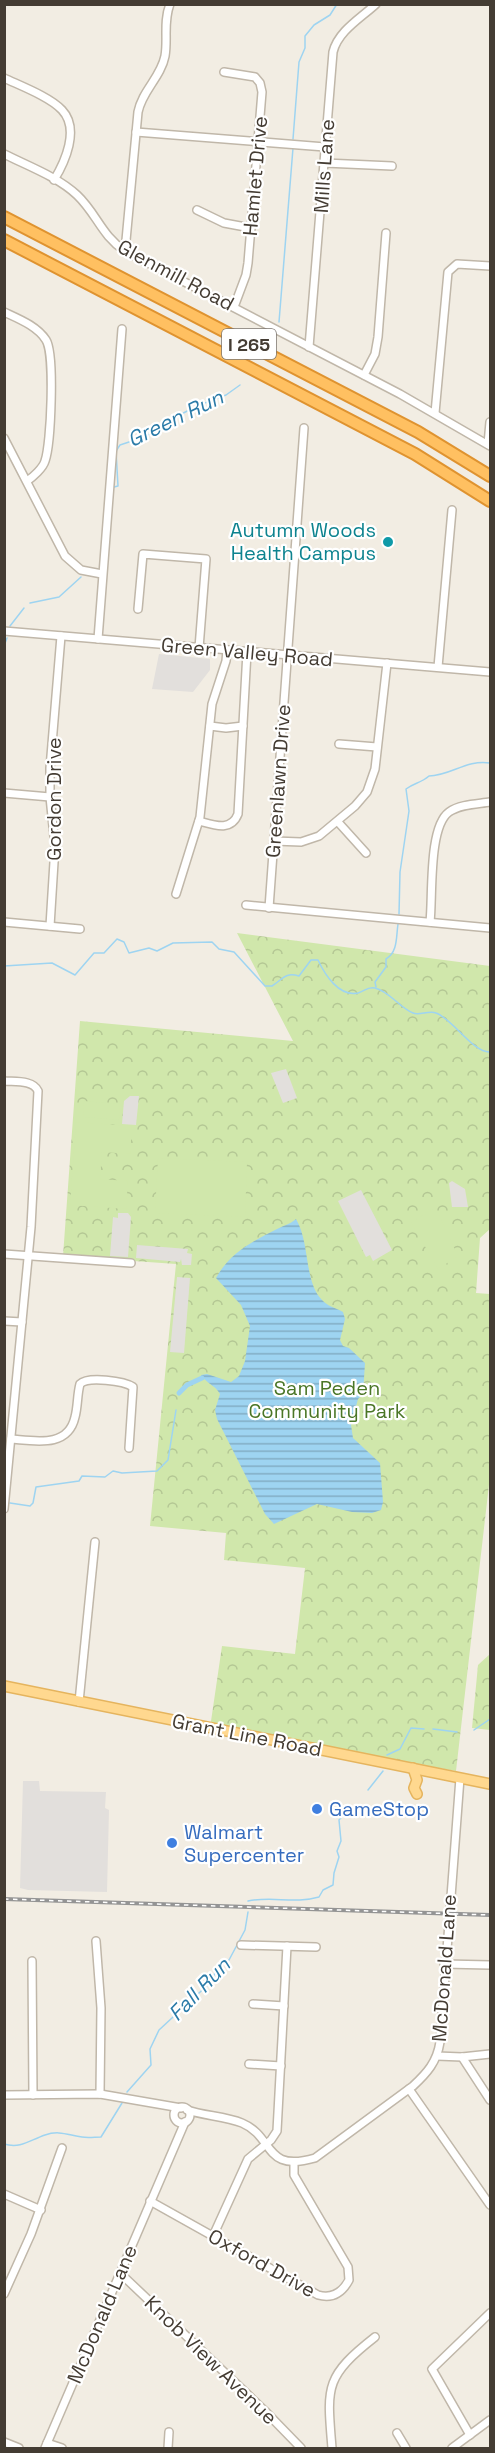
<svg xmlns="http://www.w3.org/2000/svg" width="495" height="2453" viewBox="0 0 495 2453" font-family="'Space Grotesk',sans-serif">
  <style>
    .forest { fill: url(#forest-crowns) }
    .pitch { fill: #d0e7ab }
    .parking { fill: #e2dfdc }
    .water { fill: url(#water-rules) }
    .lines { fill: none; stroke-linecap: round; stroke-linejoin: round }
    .stream { stroke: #9ed4f1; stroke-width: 1.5 }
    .canal { stroke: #9ed4f1; stroke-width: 5 }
    .minor-casing { stroke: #c0b7a9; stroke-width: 10 }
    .major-casing { stroke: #e5b45e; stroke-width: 12 }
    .highway-casing { stroke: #df9330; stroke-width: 14 }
    .minor { stroke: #fff; stroke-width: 7 }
    .major { stroke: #ffd88f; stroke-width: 9 }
    .highway { stroke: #ffc061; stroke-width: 10 }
    .rail-casing { stroke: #949494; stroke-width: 4 }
    .rail { stroke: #fff; stroke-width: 1.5; stroke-dasharray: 4.5; stroke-linecap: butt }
    .culture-dot { fill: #0f9aa8; stroke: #fff; stroke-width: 2 }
    .shop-dot { fill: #3f7fe0; stroke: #fff; stroke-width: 2 }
    .labels { text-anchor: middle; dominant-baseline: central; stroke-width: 4.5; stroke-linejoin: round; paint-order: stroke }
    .shield { fill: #fff; stroke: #7c7670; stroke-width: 1.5 }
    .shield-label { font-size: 18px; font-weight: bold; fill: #443c33 }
    .street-label { font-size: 20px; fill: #443c33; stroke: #fff }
    .culture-label { font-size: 20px; fill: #0d838f; stroke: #fff; text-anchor: end }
    .park-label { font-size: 20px; fill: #4a7626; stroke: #fff }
    .shop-label { font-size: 20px; fill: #366cbe; stroke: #fff; text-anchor: start }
    .water-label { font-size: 21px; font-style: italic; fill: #2b7ba8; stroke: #fff }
  </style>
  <defs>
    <pattern id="forest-crowns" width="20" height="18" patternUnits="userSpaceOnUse" patternTransform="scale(1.5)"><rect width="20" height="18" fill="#d0e7ab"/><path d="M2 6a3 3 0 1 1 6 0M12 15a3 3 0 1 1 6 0" fill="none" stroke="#b4c794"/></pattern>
    <pattern id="water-rules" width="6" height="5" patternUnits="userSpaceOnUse" patternTransform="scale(1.5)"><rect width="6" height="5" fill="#9ed4f1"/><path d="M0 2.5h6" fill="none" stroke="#82adc4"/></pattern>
  </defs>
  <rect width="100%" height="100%" fill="#f2ede3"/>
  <g class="forest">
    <polygon points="237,933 490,966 490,1229 480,1238 476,1293 490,1294 490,1476 456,1771 210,1728 222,1646 295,1654 305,1568 224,1560 226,1533 150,1526 176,1264 63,1256 80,1021 293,1041"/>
    <polygon points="490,1654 490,1730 472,1728 478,1665"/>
  </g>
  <g class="pitch">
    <polygon points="84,1101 120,1104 119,1120 83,1117"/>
    <polygon points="76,1122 132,1126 130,1154 102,1152 100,1179 128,1181 126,1209 70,1205"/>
    <polygon points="158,1158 247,1162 245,1217 155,1213"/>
    <polygon points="436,1208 458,1256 438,1269 411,1222"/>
  </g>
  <g class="parking">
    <polygon points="159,654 210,659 210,670 193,692 152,689"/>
    <polygon points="286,1069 297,1098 283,1103 271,1073"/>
    <polygon points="130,1096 139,1096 136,1125 122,1124 124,1101"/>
    <polygon points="452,1181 465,1189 468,1207 452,1207 449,1183"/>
    <polygon points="361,1190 392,1250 373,1261 370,1255 366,1257 338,1201"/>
    <polygon points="118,1213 128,1213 131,1217 128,1257 110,1256 113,1217 118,1218"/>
    <polygon points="137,1245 188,1249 187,1253 192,1254 191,1265 182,1265 181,1259 180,1262 136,1258"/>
    <polygon points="177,1277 190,1278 184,1353 170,1352"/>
    <polygon points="23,1781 39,1781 40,1791 106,1792 105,1808 109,1810 107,1892 28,1890 20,1888"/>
  </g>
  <path class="water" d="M296,1219C310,1242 304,1282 322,1300C327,1306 336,1308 343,1312L345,1319L340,1340L343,1346L349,1348L365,1363L363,1394L358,1399L351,1425L353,1438L380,1463L383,1502L381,1510L372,1513L352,1512L317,1504L274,1524L265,1514L217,1419L215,1410L220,1394C215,1385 206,1383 201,1375L207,1374L231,1382L239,1376L245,1361L250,1326L241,1305L216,1278C229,1254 251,1242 275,1230C282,1226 289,1225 296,1219Z"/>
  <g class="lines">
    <g class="stream">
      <polyline points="293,139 299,62 305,48 305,36 314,25 330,15 337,4"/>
      <polyline points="279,322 293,148"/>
      <polyline points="114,487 118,486 116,451 120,445 147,436 162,424 197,406 226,395 240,385"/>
      <polyline points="30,603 59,597 81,577"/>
      <polyline points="10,626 24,608"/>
      <polyline points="4,646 7,638"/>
      <path d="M399,914L400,872L409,811L406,789C414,783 421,783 429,776C450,776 467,759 490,763"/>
      <path d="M4,966L52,963L75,975L94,953H104L117,939L124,942L129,953L149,948L157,951L173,943L212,942L219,949L234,952L265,986H272C283,979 285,972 299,976L311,960H318C325,975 339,997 358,993C365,991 368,986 375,988C389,991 400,1008 413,1013C419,1016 429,1010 436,1013C453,1019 473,1053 490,1052"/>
      <path d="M376,987L375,982L386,967V959C398,952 396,937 398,924"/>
      <polyline points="10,1503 30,1506 33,1503 36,1487 79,1481 82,1476 105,1477 113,1471 122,1473 157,1471 168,1460 176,1410"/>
      <polyline points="433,1729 457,1732"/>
      <polyline points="474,1730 490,1719"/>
      <polyline points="387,1755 400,1749 411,1728 424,1729"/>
      <polyline points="368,1790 383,1771"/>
      <path d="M248,1901C272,1896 295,1904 319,1897L323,1890L333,1885L334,1873L339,1857L337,1851L341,1841L339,1820L344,1814"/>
      <polyline points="127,2092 151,2065 150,2049 159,2030 212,1981 217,1967 229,1960 245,1930 248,1912"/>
      <path d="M4,2144C21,2149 30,2140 45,2135C59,2130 68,2135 82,2137C88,2138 95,2137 101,2137L122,2103"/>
    </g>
    <polyline class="canal" points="179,1393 187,1385 202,1378"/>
    <defs>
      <g id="minor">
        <polyline points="224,72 255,77 260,83 262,92 248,263 246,275 234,307"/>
        <path d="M4,78C21,86 50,97 62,110C80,129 65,162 54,180"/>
        <polyline points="136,132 325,147"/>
        <path d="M4,154C28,166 58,177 77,195C97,214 101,235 125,251L400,394L490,446"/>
        <polyline points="325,163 392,166"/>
        <polyline points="197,210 224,223 251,228"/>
        <path d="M125,251L138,112C142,91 161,77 165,56C168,39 163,22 170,4"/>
        <path d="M4,312C19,319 37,326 46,340C55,354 51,444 45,461C43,468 33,477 27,481"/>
        <path d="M309,347L333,52C338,31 361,18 376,4"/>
        <polyline points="364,375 375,354 378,337 386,233"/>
        <polyline points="435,413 448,272 457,264 490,266"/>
        <polyline points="4,438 65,556 81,570 102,574"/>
        <polyline points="488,444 490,422"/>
        <polyline points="138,609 143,554 206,559 199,648"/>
        <polyline points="4,631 490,672"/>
        <polyline points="98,639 122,329"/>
        <polyline points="438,667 452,510"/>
        <polyline points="210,726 226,728 243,726"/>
        <polyline points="339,744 377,747"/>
        <polyline points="4,793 50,797"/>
        <path d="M199,821C214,825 231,832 238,814L247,652"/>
        <polyline points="338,822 366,853"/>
        <polyline points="274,841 301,842 319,836 355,806 367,792 375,769 387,663"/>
        <polyline points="176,894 200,817 212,704 226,661 227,650"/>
        <polyline points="246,905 490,928"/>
        <polyline points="269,908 304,428"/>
        <polyline points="4,922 80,929"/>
        <path d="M430,922C433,897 428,827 449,812C460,804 478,804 490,802"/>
        <polyline points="50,926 55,846 50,797 50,768 61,636"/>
        <path d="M4,1081C16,1082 33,1080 38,1091L31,1227L4,1509"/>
        <polyline points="4,1254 131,1263"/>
        <polyline points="4,1321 22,1322"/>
        <path d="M11,1439C36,1441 68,1448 75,1417C78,1406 77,1395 80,1384C88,1376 124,1381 133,1387L129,1448"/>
        <polyline points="79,1702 95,1542"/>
        <polyline points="96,1941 101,2008 100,2094"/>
        <polyline points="241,1945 316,1947"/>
        <polyline points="32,1961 33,2095"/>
        <polyline points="444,1964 490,1965"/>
        <polyline points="253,2004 284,2006"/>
        <polyline points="437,2056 462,2057 490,2054"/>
        <polyline points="462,2057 490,2100"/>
        <polyline points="249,2064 281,2066"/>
        <polyline points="409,2089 490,2205"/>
        <polyline points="4,2095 100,2094 181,2108"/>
        <circle cx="182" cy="2115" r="8"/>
        <path d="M187,2110C205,2116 225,2116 242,2123C275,2137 263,2173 315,2158L413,2086C427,2073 437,2062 440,2042L460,1778"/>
        <polyline points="4,2194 41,2210"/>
        <path d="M150,2201L318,2295C332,2299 342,2293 349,2280L348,2267L294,2175V2162"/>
        <polyline points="213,2236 248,2159 271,2140 277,2131 287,1946"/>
        <polyline points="120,2273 265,2411 301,2448"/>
        <polyline points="4,2294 31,2234 62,2148"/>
        <polyline points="397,2433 406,2448"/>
        <polyline points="470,2435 432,2369 490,2313"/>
        <polyline points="4,2442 19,2448"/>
        <polyline points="47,2443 62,2448"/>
        <polyline points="45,2448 185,2122"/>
        <polyline points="168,2448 169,2432"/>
        <path d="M332,2448C327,2387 324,2377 375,2337"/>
        <polyline points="452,2448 490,2420"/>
      </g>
      <g id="major">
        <polyline points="4,1686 490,1784"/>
        <polyline points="413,1768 417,1780 414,1788 417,1794"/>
      </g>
      <g id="highway">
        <polyline points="4,217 418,432 490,476"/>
        <polyline points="4,240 415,454 490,501"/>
      </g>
    </defs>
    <use href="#minor" class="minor-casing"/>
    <use href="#major" class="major-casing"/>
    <use href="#highway" class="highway-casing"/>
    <use href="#minor" class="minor"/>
    <use href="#major" class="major"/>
    <use href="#highway" class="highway"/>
    <defs>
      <polyline id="rail" points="4,1899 490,1915"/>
    </defs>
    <use href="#rail" class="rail-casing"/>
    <use href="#rail" class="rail"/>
  </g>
  <circle class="culture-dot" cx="388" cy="542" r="6"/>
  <g class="shop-dot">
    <circle cx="317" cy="1809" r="6"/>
    <circle cx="172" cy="1843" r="6"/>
  </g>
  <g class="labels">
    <rect class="shield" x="222" y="329" width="54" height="30" rx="4.5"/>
    <g class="shield-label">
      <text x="249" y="344">I 265</text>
    </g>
    <g class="street-label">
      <text transform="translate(324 166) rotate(-86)">Mills Lane</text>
      <text transform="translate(255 176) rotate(-85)">Hamlet Drive</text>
      <text transform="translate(176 275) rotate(28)">Glenmill Road</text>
      <text transform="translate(247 652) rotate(5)">Green Valley Road</text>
      <text transform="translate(278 781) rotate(-86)">Greenlawn Drive</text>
      <text transform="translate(54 799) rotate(-90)">Gordon Drive</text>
      <text transform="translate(247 1735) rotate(11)">Grant Line Road</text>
      <text transform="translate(444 1968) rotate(-86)">McDonald Lane</text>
      <text transform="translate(262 2263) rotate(29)">Oxford Drive</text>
      <text transform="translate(102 2314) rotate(-67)">McDonald Lane</text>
      <text transform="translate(211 2360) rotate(44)">Knob View Avenue</text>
    </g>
    <g class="culture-label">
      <text x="376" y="530">Autumn Woods<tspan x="376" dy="23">Health Campus</tspan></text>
    </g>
    <g class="park-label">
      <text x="327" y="1388">Sam Peden<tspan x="327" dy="23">Community Park</tspan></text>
    </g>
    <g class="shop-label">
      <text x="329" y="1809">GameStop</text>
      <text x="184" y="1832">Walmart<tspan x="184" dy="23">Supercenter</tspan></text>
    </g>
    <g class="water-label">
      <text transform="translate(175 418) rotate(-26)">Green Run</text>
      <text transform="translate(199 1989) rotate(-46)">Fall Run</text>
    </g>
  </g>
  <rect width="495" height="2453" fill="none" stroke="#443c33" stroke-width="12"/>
</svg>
